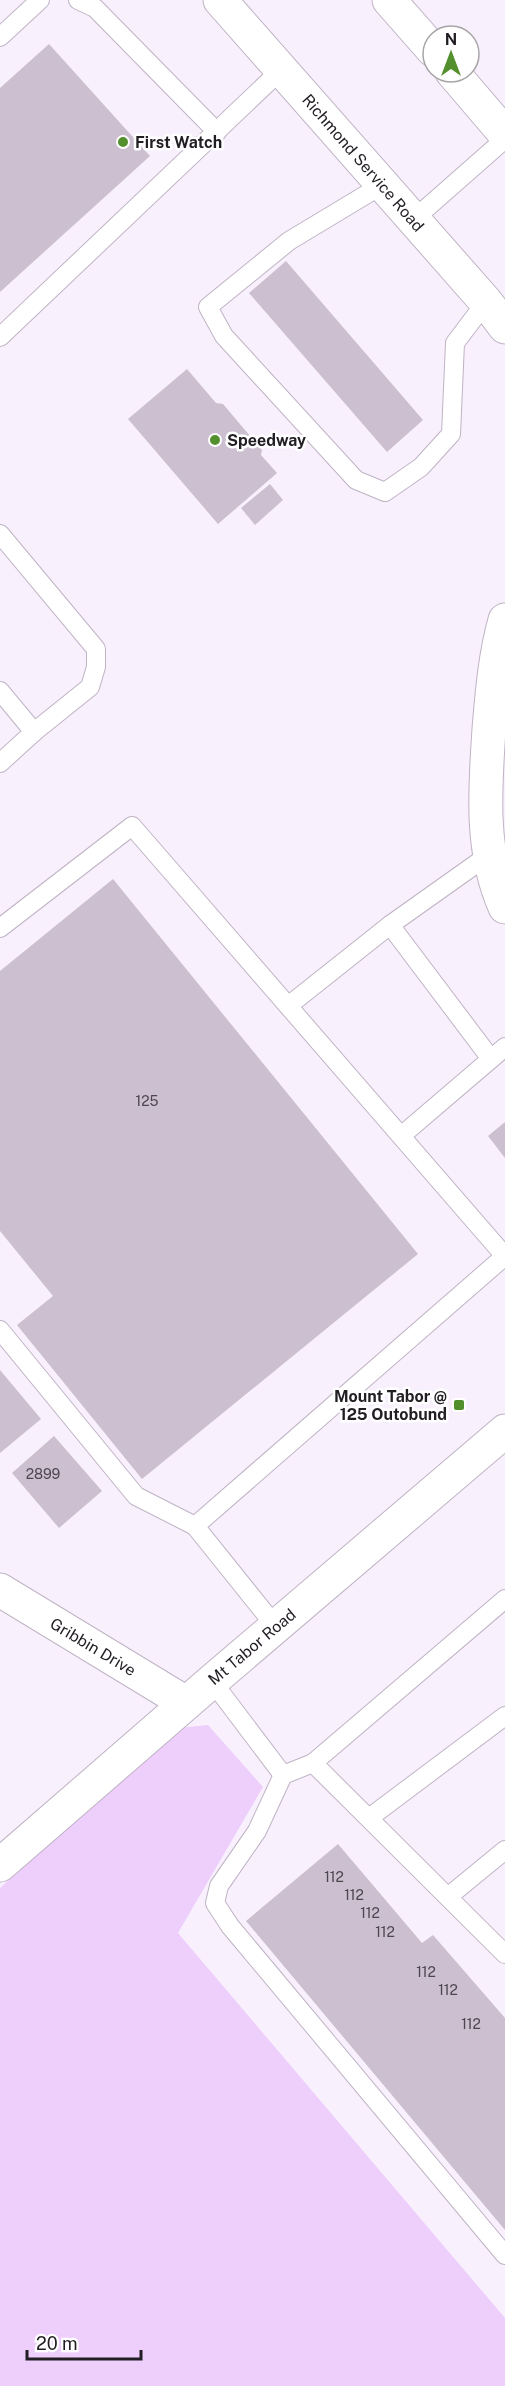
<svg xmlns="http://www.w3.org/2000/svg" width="505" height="2386" viewBox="0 0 505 2386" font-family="'Public Sans',sans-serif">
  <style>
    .green { fill: #eecffc }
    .building { fill: #cbbfd0 }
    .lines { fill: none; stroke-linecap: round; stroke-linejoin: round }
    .service-casing { stroke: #bfb3c4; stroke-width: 20 }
    .minor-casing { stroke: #bfb3c4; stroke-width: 35 }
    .tertiary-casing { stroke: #bfb3c4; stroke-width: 35 }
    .trunk-casing { stroke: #bfb3c4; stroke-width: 35 }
    .service { stroke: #fff; stroke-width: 18 }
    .minor { stroke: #fff; stroke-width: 33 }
    .tertiary { stroke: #fff; stroke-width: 33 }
    .trunk { stroke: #fff; stroke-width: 33 }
    .poi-dot { fill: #548f2e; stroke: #fff; stroke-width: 2 }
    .labels { text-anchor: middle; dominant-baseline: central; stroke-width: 5; stroke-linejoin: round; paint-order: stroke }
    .number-label { font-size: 14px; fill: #4c464f }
    .poi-label { font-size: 16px; font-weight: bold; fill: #221e24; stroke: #fff; text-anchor: start }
    .street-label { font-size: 16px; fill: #221e24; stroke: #fff }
  </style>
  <rect width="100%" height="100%" fill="#f9f0fe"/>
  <polygon class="green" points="208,1725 263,1787 178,1933 505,2318 505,2386 0,2386 0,1888 178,1728"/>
  <g class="building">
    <polygon points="49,44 150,156 0,292 0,88"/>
    <polygon points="286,261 423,420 387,452 249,293"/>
    <polygon points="187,369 216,403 223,404 262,450 261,455 277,473 218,524 128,419"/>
    <polygon points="270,484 283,500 255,525 241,508"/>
    <polygon points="113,879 418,1254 142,1479 17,1325 53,1296 0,1231 0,971"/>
    <polygon points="505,1122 505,1158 488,1136"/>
    <polygon points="0,1370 41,1419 0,1453"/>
    <polygon points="54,1436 102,1491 59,1528 12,1473"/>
    <polygon points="338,1844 422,1943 433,1935 505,2018 505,2230 246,1921"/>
  </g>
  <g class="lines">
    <defs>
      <g id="service">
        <polyline points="78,0 95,8 217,132"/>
        <polyline points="0,37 40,0"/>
        <polyline points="382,185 289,241 208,307 224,336 356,480 385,492 421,467 451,434 455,343 486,302"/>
        <polyline points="413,220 505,139"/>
        <polyline points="0,337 281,70"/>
        <polyline points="0,534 96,649 96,667 90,687 34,732 0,763"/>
        <polyline points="0,691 34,732"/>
        <polyline points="390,925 491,1059"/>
        <polyline points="0,928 132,826 504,1255"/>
        <polyline points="288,1006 390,925 490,854"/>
        <polyline points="401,1136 505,1047"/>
        <polyline points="0,1330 136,1496 195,1526"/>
        <polyline points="276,1627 195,1526 505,1256"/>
        <polyline points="212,1681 283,1775 313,1763 505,1599"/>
        <polyline points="313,1763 505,1954"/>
        <polyline points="283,1775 257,1831 219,1886 215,1903 230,1926 505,2255"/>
        <polyline points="369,1818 505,1716"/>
        <polyline points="449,1896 505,1850"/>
      </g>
      <g id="minor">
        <polyline points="220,0 486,302 505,327"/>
        <path d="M505,620C495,655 492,693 489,729C485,789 480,851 505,907"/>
        <polyline points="0,1590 186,1703"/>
      </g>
      <polyline id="tertiary" points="0,1865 212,1681 505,1431"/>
      <g id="trunk">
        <polyline points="389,0 433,50"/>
        <polyline points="452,72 505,134"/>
      </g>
    </defs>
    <use href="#service" class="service-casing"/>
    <use href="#minor" class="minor-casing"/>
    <use href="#tertiary" class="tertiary-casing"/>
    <use href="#trunk" class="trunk-casing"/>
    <use href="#service" class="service"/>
    <use href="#minor" class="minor"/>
    <use href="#tertiary" class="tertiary"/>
    <use href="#trunk" class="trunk"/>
  </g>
  <g class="poi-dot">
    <circle cx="123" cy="142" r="6"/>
    <circle cx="215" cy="440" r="6"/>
    <rect x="453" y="1399" width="12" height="12" rx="3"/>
  </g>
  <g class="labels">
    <g class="number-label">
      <text x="147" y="1101">125</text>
      <text x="43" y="1474">2899</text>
      <text x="334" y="1877">112</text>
      <text x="354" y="1895">112</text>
      <text x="370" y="1913">112</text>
      <text x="385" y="1932">112</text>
      <text x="426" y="1972">112</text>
      <text x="448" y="1990">112</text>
      <text x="471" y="2024">112</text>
    </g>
    <g class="poi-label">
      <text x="135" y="142">First Watch</text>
      <text x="227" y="440">Speedway</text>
      <text x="447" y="1396" text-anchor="end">Mount Tabor @<tspan x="447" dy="18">125 Outobund</tspan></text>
    </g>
    <g class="street-label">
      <text transform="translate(363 163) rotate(49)">Richmond Service Road</text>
      <text transform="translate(93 1647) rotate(31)">Gribbin Drive</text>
      <text transform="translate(252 1647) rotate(-40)">Mt Tabor Road</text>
    </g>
  </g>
  <g transform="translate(451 54)"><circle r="28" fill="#ffffff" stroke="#a7a5a7" stroke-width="1.5"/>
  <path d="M0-4.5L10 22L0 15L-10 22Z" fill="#548f2e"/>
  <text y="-9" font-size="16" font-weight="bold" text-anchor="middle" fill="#221e24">N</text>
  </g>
  <path d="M27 2350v9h114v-9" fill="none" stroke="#221e24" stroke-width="3"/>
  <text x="36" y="2350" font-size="18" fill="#221e24" stroke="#ffffff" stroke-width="4.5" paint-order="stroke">20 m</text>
</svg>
